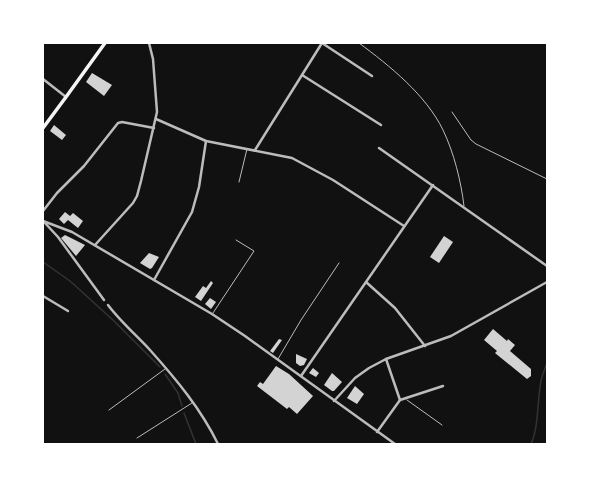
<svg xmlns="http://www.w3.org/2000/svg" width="590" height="487" viewBox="0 0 590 487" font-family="'PT Sans Narrow',sans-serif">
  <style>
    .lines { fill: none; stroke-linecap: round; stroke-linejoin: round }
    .stream { stroke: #333; stroke-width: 1.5 }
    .building { fill: #d3d3d3 }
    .service { stroke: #bcbcbc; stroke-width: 1 }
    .minor { stroke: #bcbcbc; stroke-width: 2.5 }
    .secondary { stroke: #f5f5f5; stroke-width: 3.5 }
  </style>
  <rect width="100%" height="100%" fill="#111"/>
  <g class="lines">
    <g class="stream">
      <polyline points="43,262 70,281 114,321 160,367"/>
      <polyline points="165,374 178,393 182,406"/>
      <polyline points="184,413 196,444"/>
      <path d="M531,444C539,427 537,400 541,381C542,375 545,369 547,363"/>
    </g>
  </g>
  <g class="building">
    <polygon points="92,73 112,85 104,96 86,82"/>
    <polygon points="54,125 66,135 62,140 50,131"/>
    <polygon points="65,212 70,216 73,213 83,221 78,228 68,220 64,224 59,219"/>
    <polygon points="65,235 85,245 76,256 61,238"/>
    <polygon points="444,236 453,242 439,263 430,257"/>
    <polygon points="149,253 159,257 152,268 150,269 140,263"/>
    <polygon points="211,281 213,283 201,301 195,297 203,286 206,288"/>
    <polygon points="210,298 216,302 211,309 205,304"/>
    <polygon points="493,329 507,341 508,339 515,345 510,351 531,369 531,376 527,379 495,353 497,351 484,340"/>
    <polygon points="279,339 282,340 273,353 270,351"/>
    <polygon points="296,354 307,359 304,365 300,366 296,363"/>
    <polygon points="276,366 289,374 313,396 297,414 289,407 287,409 257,386 260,382 263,384"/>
    <polygon points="313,368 319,373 316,377 309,373"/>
    <polygon points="332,373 342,382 334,391 332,391 324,385"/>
    <polygon points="355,386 364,394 357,404 347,398"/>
  </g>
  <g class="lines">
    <g class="service">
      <path d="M359,43C390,66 426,95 443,130C454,153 461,181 464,206"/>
      <polyline points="452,112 471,140 476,144 547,179"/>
      <polyline points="239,182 247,149"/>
      <polyline points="213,313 254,251 236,240"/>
      <polyline points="278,359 301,320 339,263"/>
      <polyline points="407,400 442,425"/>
      <polyline points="109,410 165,369"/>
      <polyline points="137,438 192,403"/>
    </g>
    <g class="minor">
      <polyline points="322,43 372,76"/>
      <polyline points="302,75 381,125"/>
      <polyline points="43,79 66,97"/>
      <polyline points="156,119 206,141 292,158 333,180 404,226"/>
      <polyline points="379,148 547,266"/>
      <polyline points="255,150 322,43"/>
      <polyline points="43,211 57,193 84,166 118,123 122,122 154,128"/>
      <polyline points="43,221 72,232 212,314 245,336 395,444"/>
      <polyline points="45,223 58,237 104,300"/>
      <polyline points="95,245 133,203 137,196 141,181 157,112 153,59 149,43"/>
      <polyline points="154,280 192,212 199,187 206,141"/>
      <polyline points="366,282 395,308 425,346"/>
      <polyline points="43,296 68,311"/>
      <path d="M108,305C120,321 136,335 150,350C176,379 201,409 218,444"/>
      <polyline points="386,359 400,400"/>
      <polyline points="301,376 433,185"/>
      <polyline points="334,401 355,378 369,368 386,359 451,336 547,282"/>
      <polyline points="377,432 400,400 443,386"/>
    </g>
    <polyline class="secondary" points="43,128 66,97 105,43"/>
  </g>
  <rect width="590" height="487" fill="none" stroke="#ffffff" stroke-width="88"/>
</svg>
